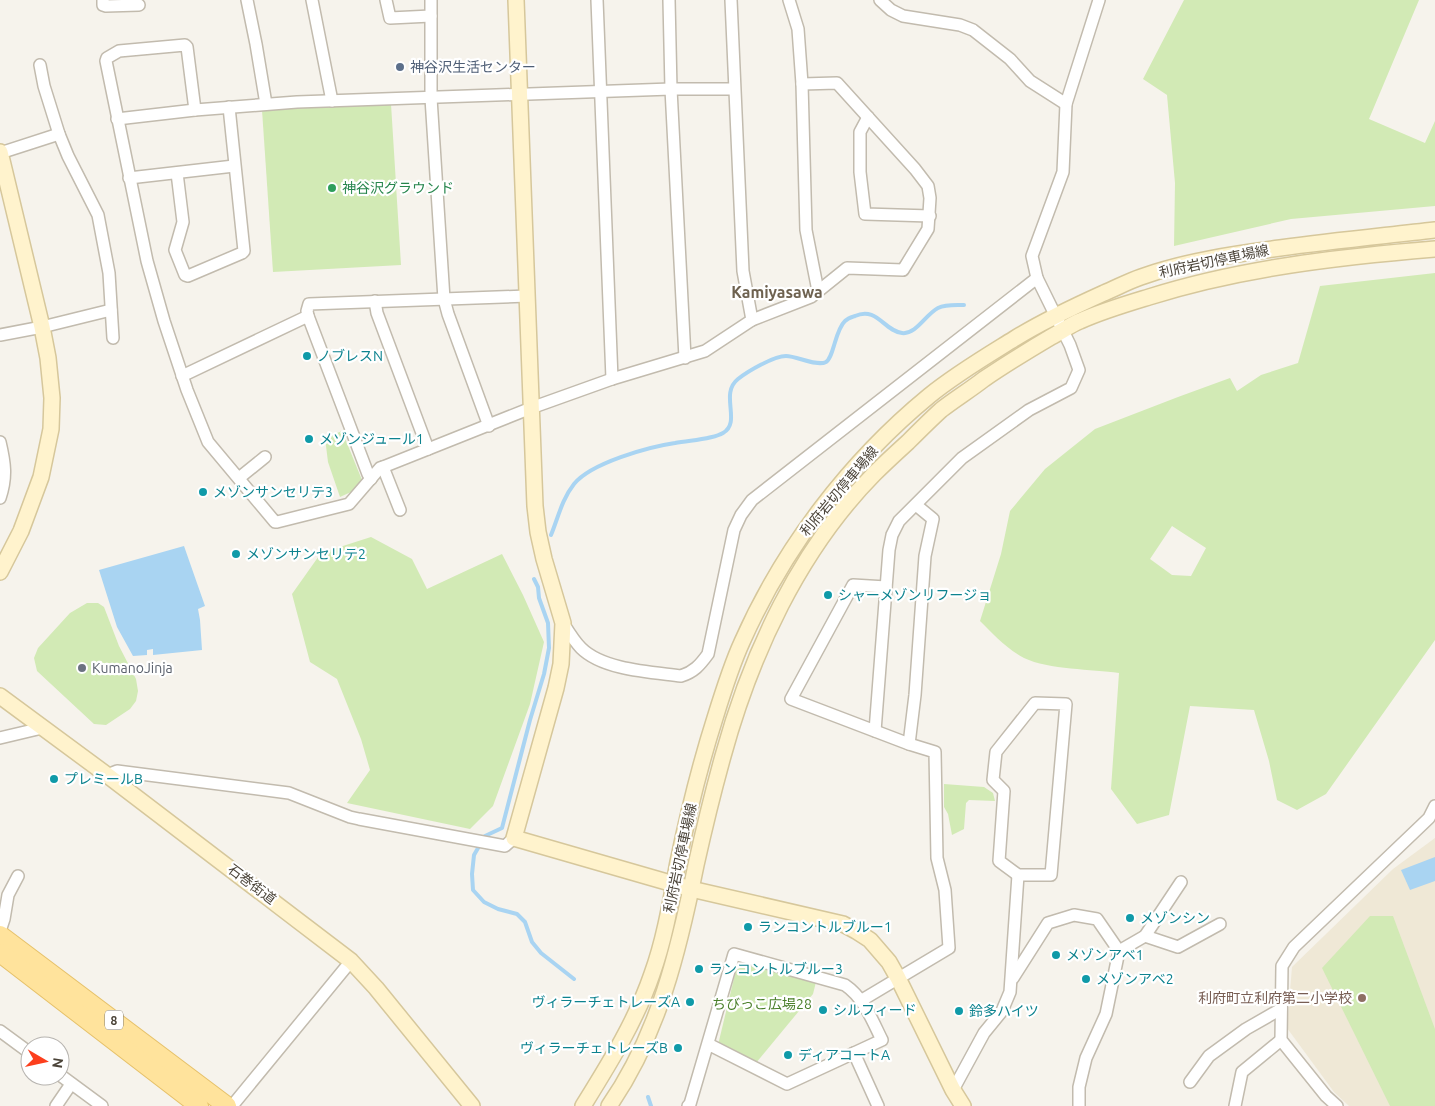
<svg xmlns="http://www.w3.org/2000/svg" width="1435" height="1106" viewBox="0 0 1435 1106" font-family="Ubuntu,'Noto Sans JP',sans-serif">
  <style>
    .education { fill: #efe8d6 }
    .green { fill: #d2eab5; fill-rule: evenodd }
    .water { fill: #a9d4f2 }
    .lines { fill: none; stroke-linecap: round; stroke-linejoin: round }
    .stream { stroke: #a9d4f2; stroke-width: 4 }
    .street-casing { stroke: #c2bbae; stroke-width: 14 }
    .secondary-casing { stroke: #d6c79b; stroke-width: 18 }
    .primary-casing { stroke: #e6c16a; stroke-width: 20 }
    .street { stroke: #fff; stroke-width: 11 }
    .secondary { stroke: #fff3cd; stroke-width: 15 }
    .primary { stroke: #ffe39c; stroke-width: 18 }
    .service-dot { fill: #5c6f8a; stroke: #fff; stroke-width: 2 }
    .leisure-dot { fill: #2e9e5b; stroke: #fff; stroke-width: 2 }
    .culture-dot { fill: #0f9aa8; stroke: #fff; stroke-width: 2 }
    .worship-dot { fill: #6b7280; stroke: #fff; stroke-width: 2 }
    .education-dot { fill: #8d6e63; stroke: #fff; stroke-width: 2 }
    .labels { text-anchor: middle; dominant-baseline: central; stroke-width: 4.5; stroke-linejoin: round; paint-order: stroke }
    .shield { fill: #fff; stroke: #817c74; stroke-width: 1 }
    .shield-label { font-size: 12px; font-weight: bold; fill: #4b4439 }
    .service-label { font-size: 14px; fill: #4e5e75; stroke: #fff; text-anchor: start }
    .leisure-label { font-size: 14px; fill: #27864d; stroke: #fff; text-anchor: start }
    .street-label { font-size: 14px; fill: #4b4439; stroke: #fff }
    .culture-label { font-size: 14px; fill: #0d838f; stroke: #fff; text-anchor: start }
    .worship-label { font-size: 14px; fill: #5b616d; stroke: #fff; text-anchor: start }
    .education-label { font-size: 14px; fill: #785e54; stroke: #fff; text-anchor: end }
    .park-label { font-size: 14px; fill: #4a7f2a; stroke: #fff }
    .quarter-label { font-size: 16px; font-weight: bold; fill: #6e6250; stroke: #fff }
  </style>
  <rect width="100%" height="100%" fill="#f6f3ec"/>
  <polygon class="education" points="1435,838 1435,1106 1349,1106 1334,1092 1287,1028 1292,967 1393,869"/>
  <g class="green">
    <polygon points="1184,0 1419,0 1369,119 1425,143 1435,121 1435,206 1291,219 1174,246 1175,183 1167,95 1143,79"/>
    <polygon points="391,104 401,265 273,272 262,110"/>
    <path d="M1435,273V640L1326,794L1297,810L1277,800L1269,761L1254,710L1190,706L1169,815L1137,824L1111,789L1119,673C1092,669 1049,670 1024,658C1007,649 993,634 980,621L1001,554L1010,511L1045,469L1095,429L1178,397L1230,378L1237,391L1261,375L1298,363L1320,286ZM1172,526L1206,548L1191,576L1172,575L1150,559Z"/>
    <polygon points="342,431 362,480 351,492 340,497 328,462 325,438"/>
    <polygon points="371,537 412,559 427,589 502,554 523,595 544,642 530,704 493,806 470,829 347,803 370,770 361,739 337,679 310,662 292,594 321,553"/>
    <polygon points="87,603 98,603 104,607 119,646 136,679 138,691 136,701 130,709 106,725 94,724 37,671 34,658 38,648 70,613"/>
    <polygon points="944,784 984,787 993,793 995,801 969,800 966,803 964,829 952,835 948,814 944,807"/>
    <polygon points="1370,916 1393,916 1435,1029 1435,1106 1390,1106 1322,968"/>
    <polygon points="746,965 816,982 813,994 756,1063 718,1045 736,970"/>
  </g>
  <g class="water">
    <polygon points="184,546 205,606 198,609 200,620 202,650 153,655 153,649 147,650 147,655 133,656 117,627 99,570"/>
    <polygon points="1435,857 1435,881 1410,890 1401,870"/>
  </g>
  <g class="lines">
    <g class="stream">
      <path d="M551,535C558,518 562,499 574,484C591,463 648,447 675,443C689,440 711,440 723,433C742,422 719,394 738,379C748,371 774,356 786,356C797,356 817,367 826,362C834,357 835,330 845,321C848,318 852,317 855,316C877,306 884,331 902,333C916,335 926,314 938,308C946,304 956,305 964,305"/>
      <polyline points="534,579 538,587 539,598 548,623 549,648 544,674 530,720 502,828 485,836 474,855 472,874 473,890 484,902 498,909 517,914 525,922 532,942 541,953 574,979"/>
      <polyline points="648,1097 651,1106"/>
    </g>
    <defs>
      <g id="street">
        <polyline points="103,0 103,5 106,6 139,5"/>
        <polyline points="247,0 256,44 266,104"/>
        <polyline points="312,0 332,101"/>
        <polyline points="386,0 390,18 431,16"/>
        <polyline points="431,0 431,98 444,299 448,314 489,426"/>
        <polyline points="597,0 612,379"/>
        <polyline points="669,0 671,89 734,89"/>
        <polyline points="731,0 743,271 752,320"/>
        <polyline points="789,0 798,29 802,84 806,230 818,291"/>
        <polyline points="880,0 891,10 903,16 960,25 973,30 1010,59 1030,81 1066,104"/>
        <polyline points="40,65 44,86 59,134 68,156 98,215 109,273 113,338"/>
        <polyline points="195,110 187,47 185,45 119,51 107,58 106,61 147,261 164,321 187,390 208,442 275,522 277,522 349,504 380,468 383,467 531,408 612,379 705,351 752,320 811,297 847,268 903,270 928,229 930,198 928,186 915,169 837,83 802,84"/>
        <polyline points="868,117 860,132 860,172 865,214 930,216"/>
        <polyline points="117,119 195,110 297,102 671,89 685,358"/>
        <polyline points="0,153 59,134"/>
        <polyline points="177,173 183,222 175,250 185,275 188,276 242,253 244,251 229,107"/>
        <polyline points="129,178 234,166"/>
        <polyline points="375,301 377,313 428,449"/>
        <polyline points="308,316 307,311 309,304 527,296"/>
        <polyline points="0,335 42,327 111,310"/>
        <polyline points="182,376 308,316 368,474 371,479"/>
        <path d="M0,442C5,463 7,477 0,498"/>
        <polyline points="383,467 400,510"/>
        <polyline points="239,478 265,457"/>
        <path d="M563,623C568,631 574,641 581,648C603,670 651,672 681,676C694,672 700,665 708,654L734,530L741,515L752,500L1037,278"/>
        <polygon points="1035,703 1066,704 1051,875 1018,875 999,861 1004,791 993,780 996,752"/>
        <polyline points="875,731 889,550 892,535 899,521 962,458 1029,410 1071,388 1079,370 1070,345 1037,278 1032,256 1063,172 1066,104 1099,0"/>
        <polyline points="0,738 42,728"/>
        <polyline points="909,744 915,695 925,556 933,519 916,505"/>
        <polyline points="107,775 117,771 289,793 350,817 359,819 505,846 514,838"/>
        <polyline points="0,931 4,919 8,895 18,876"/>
        <polyline points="1145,936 1178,947 1220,924"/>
        <polyline points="1013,978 1048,923 1074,915 1097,919 1119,951"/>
        <polyline points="862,1000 949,948 945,890 937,858 935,752 909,744 791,699 853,585 886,587"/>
        <polyline points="0,1031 30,1053"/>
        <polyline points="854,1053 878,1106"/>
        <polyline points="60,1075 102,1106"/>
        <polyline points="1190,1082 1209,1056 1246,1029 1281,1009"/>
        <polyline points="953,1090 984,1033 1002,1011 1010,992 1018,875"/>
        <polyline points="56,1106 71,1084"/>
        <polyline points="232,1106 351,961"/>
        <path d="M688,1106L690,1104L734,954L845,985C864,998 872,1020 882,1040L787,1084L708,1044"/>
        <polyline points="1079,1106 1079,1087 1086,1058 1106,1014 1119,951 1145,936 1181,882"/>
        <polyline points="1235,1106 1242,1072 1281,1040"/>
        <polyline points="1337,1106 1326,1096 1281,1040 1282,966 1294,947 1429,818 1435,806"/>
      </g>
      <g id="secondary">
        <polyline points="516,0 535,506 538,532 544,559 563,623 561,664 556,688 514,838 691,889 843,924 856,931 870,940 889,962 898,978 953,1090 963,1106"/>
        <polyline points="0,152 42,327 48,358 52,398 51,429 41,477 21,531 0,572"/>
        <polyline points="0,696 107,775 351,961 376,988 472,1106"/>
        <path d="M583,1106C609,1064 636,1021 652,974C665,938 671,900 678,862C688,814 700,765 715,718C723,692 731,666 742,642C784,547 850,461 929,396C956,374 985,357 1014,339C1043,321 1073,307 1104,293C1116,288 1129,281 1141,277C1186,261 1234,254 1280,248C1332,241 1383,236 1435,230"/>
        <path d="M609,1106C659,1034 679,949 696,865C704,829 713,792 723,756C751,654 799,550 874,474C885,463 897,452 908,442C919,431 930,420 941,410C955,399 970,390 984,379C1006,364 1029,350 1051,337C1061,332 1070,325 1080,321C1102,311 1126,304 1149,297C1241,268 1339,257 1435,249"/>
      </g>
      <g id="primary">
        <polyline points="0,935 227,1106"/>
        <polyline points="0,953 199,1106"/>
      </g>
    </defs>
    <use href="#street" class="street-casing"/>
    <use href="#secondary" class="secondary-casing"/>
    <use href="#primary" class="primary-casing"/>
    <use href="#street" class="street"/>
    <use href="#secondary" class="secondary"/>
    <use href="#primary" class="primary"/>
  </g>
  <circle class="service-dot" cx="400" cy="67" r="5"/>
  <circle class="leisure-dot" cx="332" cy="188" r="5"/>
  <g class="culture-dot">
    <circle cx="307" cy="356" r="5"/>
    <circle cx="309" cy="439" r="5"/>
    <circle cx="203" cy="492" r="5"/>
    <circle cx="236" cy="554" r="5"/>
    <circle cx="828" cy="595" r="5"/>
    <circle cx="54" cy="779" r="5"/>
    <circle cx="1130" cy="918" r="5"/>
    <circle cx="748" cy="927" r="5"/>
    <circle cx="1056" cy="955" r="5"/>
    <circle cx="699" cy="969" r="5"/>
    <circle cx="1086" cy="979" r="5"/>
    <circle cx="690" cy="1002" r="5"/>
    <circle cx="823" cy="1010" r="5"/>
    <circle cx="959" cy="1011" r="5"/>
    <circle cx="678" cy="1048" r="5"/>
    <circle cx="788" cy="1055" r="5"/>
  </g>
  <circle class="worship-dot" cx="82" cy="668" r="5"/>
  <circle class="education-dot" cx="1362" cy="998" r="5"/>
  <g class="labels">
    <rect class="shield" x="105" y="1010.5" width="18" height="19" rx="4"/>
    <g class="shield-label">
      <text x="114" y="1020">8</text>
    </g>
    <g class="service-label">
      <text x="410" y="67">神谷沢生活センター</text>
    </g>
    <g class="leisure-label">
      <text x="342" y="188">神谷沢グラウンド</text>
    </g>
    <g class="street-label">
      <text transform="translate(1214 261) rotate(-12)">利府岩切停車場線</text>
      <text transform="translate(839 491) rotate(-50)">利府岩切停車場線</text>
      <text transform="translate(680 858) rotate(-78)">利府岩切停車場線</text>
      <text transform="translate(252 884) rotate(37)">石巻街道</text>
    </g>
    <g class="culture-label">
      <text x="317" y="356">ノブレスN</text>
      <text x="319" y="439">メゾンジュール1</text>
      <text x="213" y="492">メゾンサンセリテ3</text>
      <text x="246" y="554">メゾンサンセリテ2</text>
      <text x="838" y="595">シャーメゾンリフージョ</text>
      <text x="64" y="779">プレミールB</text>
      <text x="1140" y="918">メゾンシン</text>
      <text x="758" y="927">ランコントルブルー1</text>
      <text x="1066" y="955">メゾンアベ1</text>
      <text x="709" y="969">ランコントルブルー3</text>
      <text x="1096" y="979">メゾンアベ2</text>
      <text x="680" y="1002" text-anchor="end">ヴィラーチェトレーズA</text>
      <text x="833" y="1010">シルフィード</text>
      <text x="969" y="1011">鈴多ハイツ</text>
      <text x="668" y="1048" text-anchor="end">ヴィラーチェトレーズB</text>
      <text x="798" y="1055">ディアコートA</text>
    </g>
    <g class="worship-label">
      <text x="92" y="668">KumanoJinja</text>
    </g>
    <g class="education-label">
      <text x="1352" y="998">利府町立利府第二小学校</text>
    </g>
    <g class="park-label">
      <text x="762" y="1004">ちびっこ広場28</text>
    </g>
    <g class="quarter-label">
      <text x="777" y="292">Kamiyasawa</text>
    </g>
  </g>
  <g transform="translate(45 1061) rotate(99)"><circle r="24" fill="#ffffff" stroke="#b7b4b0"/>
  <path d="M0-4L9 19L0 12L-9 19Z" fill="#fc3f1d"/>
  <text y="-8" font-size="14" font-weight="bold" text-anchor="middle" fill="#4b4439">N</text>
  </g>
</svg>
